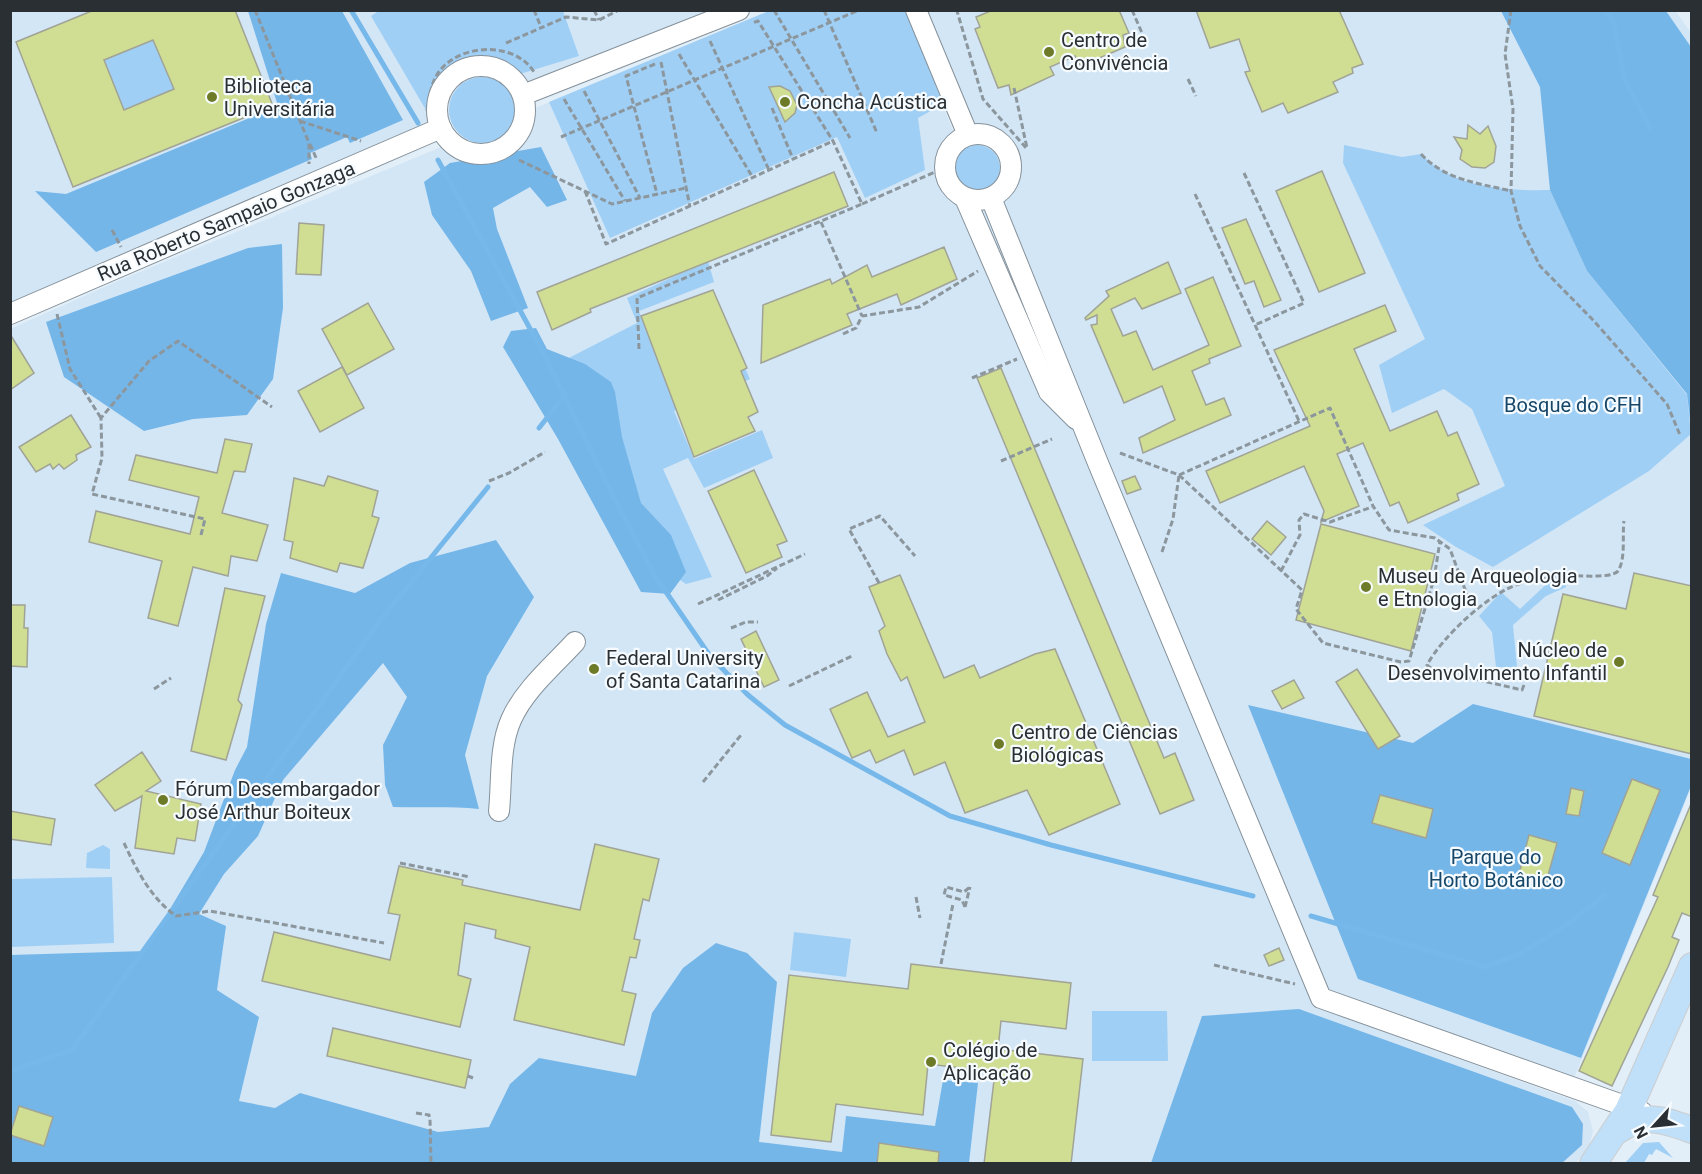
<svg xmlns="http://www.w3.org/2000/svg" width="1702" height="1174" viewBox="0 0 1702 1174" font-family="Roboto,sans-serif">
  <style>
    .built { fill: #d3e6f6 }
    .green { fill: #a0cff5 }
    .forest { fill: #75b6e9 }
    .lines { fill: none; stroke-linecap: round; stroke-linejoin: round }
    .stream { stroke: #77b8eb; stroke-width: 5 }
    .building { fill: #cfde92; stroke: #a0a396; stroke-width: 1.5; fill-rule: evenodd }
    .minor-casing { stroke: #85919a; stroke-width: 22 }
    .major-casing { stroke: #cccdce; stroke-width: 28 }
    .path { stroke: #8c969d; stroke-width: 3; stroke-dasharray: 6 3; stroke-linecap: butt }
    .minor { stroke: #fff; stroke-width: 20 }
    .major { stroke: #c0dff8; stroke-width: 26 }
    .poi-dot { fill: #6d7a27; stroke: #f6fbff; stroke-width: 2 }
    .labels { text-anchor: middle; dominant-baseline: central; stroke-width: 4.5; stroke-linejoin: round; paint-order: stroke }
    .poi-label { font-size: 20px; fill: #2a2f33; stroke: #f6fbff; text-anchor: start }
    .street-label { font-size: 20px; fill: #2a2f33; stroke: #f6fbff }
    .park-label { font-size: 20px; fill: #164668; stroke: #f6fbff }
  </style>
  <rect width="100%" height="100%" fill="#e2eff9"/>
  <g class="built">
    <polygon points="1675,10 1691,33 1691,788 1574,1078 1327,993 923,11"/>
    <polygon points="11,11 706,11 11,308"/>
    <polygon points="769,11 906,11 953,131 1318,1008 1575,1101 1588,1112 1593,1131 1589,1148 1575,1164 11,1163 10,329 118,281"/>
  </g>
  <g class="green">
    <path d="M380,10L563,11L579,56L510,77C473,56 442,70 437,113L430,117L371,16Z"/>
    <polygon points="906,10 943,104 918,118 925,170 865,198 837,137 610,238 549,102 769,11"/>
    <polygon points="153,40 174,89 124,110 104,60"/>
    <circle cx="482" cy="110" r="33"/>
    <circle cx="977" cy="168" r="23"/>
    <path d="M1344,145L1402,157L1421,154C1453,188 1506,191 1550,190L1587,271L1687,395L1691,434L1649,471L1493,567L1456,547L1423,525L1505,486L1472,409L1444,389L1392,413L1379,365L1425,339L1343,163Z"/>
    <polygon points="708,261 714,282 639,311 672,396 745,368 750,379 674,411 694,459 762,430 773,458 704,488 688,458 663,469 712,577 686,584 674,576 555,365 637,323 627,298"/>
    <polygon points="1555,576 1565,576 1566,587 1546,596 1513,625 1517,667 1496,667 1492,632 1479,616 1501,592 1520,609"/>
    <polygon points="103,845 110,849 110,869 86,868 87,853"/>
    <polygon points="112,877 114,943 11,947 11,879"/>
    <polygon points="794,932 851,939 846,977 790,970"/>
    <polygon points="1092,1011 1167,1011 1168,1061 1092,1061"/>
    <polygon points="1659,1142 1673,1158 1656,1149 1652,1155 1649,1154 1644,1163 1625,1163 1643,1143"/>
  </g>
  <g class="forest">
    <polygon points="248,11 342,11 403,120 350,143 347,137 310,153 312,159 96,252 35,191 66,194 278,106"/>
    <polygon points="1501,11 1666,11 1691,47 1691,428 1687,394 1587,271 1550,190 1540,87"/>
    <polygon points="541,147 567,200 547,207 530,187 493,208 497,229 528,308 491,321 471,271 432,215 424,182 450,163"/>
    <polygon points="282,244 283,308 273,379 247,415 193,419 144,431 64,377 46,322 248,248"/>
    <polygon points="536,328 547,349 585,364 611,382 615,392 622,437 641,503 671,535 686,572 670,594 641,592 558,439 503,347 511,331"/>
    <path d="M496,540L534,597L487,676L465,755L479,809C450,806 422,808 393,807L385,785L383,745L407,697L383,663L283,780L258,836L224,874L199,914L226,926L217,990L259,1017L239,1101L275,1108L300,1093L438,1132L489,1127L510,1084L539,1058L636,1076L652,1013L683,968L716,943L747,953L777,982L759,1142L842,1152L846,1116L935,1126L943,1080L978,1083L969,1163H11L10,955L145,951L204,852L235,770L247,747L266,624L281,573L355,593L410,563Z"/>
    <polygon points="1473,704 1691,759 1691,786 1581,1058 1358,979 1248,705 1413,743"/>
    <polygon points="1299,1009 1572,1107 1583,1124 1582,1145 1561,1164 1151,1163 1202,1016"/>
  </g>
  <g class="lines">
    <g class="stream">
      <polyline points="351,10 418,123"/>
      <polyline points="1604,10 1614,23 1624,78 1650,128"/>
      <polyline points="438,160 546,358 611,492 655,576 710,656 748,695 785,725 950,816 1051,845 1253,896"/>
      <polyline points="539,428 565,395"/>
      <polyline points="1311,916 1485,967 1520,954 1569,923 1605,895"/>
      <polyline points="10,1071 72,1050 379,622 488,487"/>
    </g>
  </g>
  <g class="building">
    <path d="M94,10H235L273,106L73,187L16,42ZM153,40L174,89L124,110L104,60Z"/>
    <polygon points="993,10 1119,10 1129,33 1123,35 1125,47 1081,66 1075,56 1050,67 1054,75 1011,95 1009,85 998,88 975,29 980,27 976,17"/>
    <polygon points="1196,10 1339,10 1363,64 1352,68 1353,73 1333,82 1338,92 1288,113 1283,103 1262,112 1245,72 1250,71 1239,39 1210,48"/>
    <polygon points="780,86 790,91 797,105 795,113 785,122 769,87"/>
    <polygon points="1468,125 1480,134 1488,126 1496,146 1494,162 1485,168 1472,167 1460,159 1462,150 1454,137 1467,139"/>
    <polygon points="1322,171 1365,273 1319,292 1276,191"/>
    <polygon points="834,172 848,206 590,309 591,312 552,330 537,292"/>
    <polygon points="1246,219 1281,300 1264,307 1254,281 1245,284 1222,228"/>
    <polygon points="299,223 324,225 321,275 296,274"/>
    <polygon points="944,247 957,279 901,305 897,294 847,314 852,325 761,363 763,305 830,279 832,284 867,265 872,277"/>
    <polygon points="1168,262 1181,293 1142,309 1135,298 1111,309 1123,336 1136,331 1153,370 1209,345 1185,289 1213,277 1241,346 1209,359 1210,363 1192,371 1206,405 1224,398 1231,415 1143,453 1139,438 1175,420 1162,386 1124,403 1091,325 1097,324 1097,315 1086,320 1085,318 1109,296 1106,291"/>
    <polygon points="713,290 747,368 741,371 758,412 748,417 755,431 694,457 641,316"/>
    <polygon points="368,303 394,349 347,375 322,329"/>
    <polygon points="1385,305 1396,331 1354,349 1390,431 1437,411 1448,436 1457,432 1479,484 1457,494 1459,500 1408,523 1399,502 1390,506 1363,443 1337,454 1359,506 1321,522 1324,511 1304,466 1220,503 1206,471 1310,426 1274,350"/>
    <polygon points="10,334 34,373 10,390"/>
    <polygon points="342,367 364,408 320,432 298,391"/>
    <polygon points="1001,368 1164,758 1175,753 1194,800 1160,814 977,378"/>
    <polygon points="71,415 91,447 76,455 77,460 64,469 59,464 53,469 50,464 36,472 19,447"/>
    <polygon points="225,439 252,444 245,472 234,471 222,513 268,525 257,561 231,556 228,576 193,567 178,626 148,618 162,561 89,542 96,511 190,534 199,497 129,480 136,455 217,473"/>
    <polygon points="754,470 787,541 777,545 782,557 746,573 708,491"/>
    <polygon points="328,476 378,491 372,516 379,518 363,568 340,563 337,572 290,558 293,542 284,540 294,478 324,486"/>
    <polygon points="1135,476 1141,489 1127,494 1122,481"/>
    <polygon points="1267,521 1286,537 1271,555 1252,539"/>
    <polygon points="1321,524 1435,554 1411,651 1296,620"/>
    <polygon points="1634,573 1692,586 1692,754 1534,716 1563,594 1626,609"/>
    <polygon points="900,575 944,678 974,665 980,678 1035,654 1055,649 1120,804 1049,835 1027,790 965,813 945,762 914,775 904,750 876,763 870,750 852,758 830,709 867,692 888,737 925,722 907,677 901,681 887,654 879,631 885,626 869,587"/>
    <polygon points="225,588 265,596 238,700 242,705 226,760 191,751"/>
    <polygon points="10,605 25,605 24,628 28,628 27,667 10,666"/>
    <polygon points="756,631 779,680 764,687 741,639"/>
    <polygon points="1357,669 1400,736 1378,749 1336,682"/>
    <polygon points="1294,680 1304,698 1282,709 1272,691"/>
    <polygon points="142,752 161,781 146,791 201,804 195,841 177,838 174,854 135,848 142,796 115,811 95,785"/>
    <polygon points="1632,779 1660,790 1630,865 1602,853"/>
    <polygon points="1571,788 1584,791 1579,816 1566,814"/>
    <polygon points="1380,795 1433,809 1426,838 1372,823"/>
    <polygon points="1691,804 1692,917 1682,913 1672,937 1679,940 1668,967 1612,1086 1579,1071 1658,897 1653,895"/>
    <polygon points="10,811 55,819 51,845 10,839"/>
    <polygon points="1529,835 1557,843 1545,886 1518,878"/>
    <polygon points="595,844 659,859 649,901 643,899 634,939 640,940 636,958 630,957 622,991 636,994 624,1045 514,1020 530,947 495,938 496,930 465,923 458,975 471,979 460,1027 262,981 274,932 390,960 400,915 388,913 399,866 463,880 462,885 580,910"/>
    <polygon points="1279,948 1284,960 1269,966 1264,955"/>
    <polygon points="911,964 1071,983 1066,1029 1001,1021 998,1049 1083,1059 1071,1164 984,1164 995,1072 928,1064 923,1115 836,1104 831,1142 771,1135 789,975 908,989"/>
    <polygon points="333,1028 471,1060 465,1088 327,1056"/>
    <polygon points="19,1106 53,1117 44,1146 10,1135"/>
    <polygon points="879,1143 939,1152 938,1164 877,1164"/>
  </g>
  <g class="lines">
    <defs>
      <g id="minor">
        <polyline points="916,10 968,135"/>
        <circle cx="481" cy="110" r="44"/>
        <polyline points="523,95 739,10"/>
        <circle cx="978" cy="167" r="33"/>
        <polyline points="965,198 1049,392 1076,419"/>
        <polyline points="991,198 1098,463 1321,998 1642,1112"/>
        <polyline points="10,314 441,128"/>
        <path d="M499,811C502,782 499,747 511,720C524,690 553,666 575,642"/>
      </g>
      <g id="major">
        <path d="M1617,1131C1643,1112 1664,1120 1692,1130"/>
        <polyline points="1593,1164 1628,1111 1692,966"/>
      </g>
    </defs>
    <use href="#minor" class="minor-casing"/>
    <use href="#major" class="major-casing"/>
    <g class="path">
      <polyline points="255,10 309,143 309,164"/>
      <polyline points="534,10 541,27"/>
      <polyline points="594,10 599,20"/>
      <polyline points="774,10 850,138"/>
      <polyline points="824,10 877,133"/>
      <polyline points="959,10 957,11 983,99 1027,149"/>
      <polyline points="1132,10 1142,33"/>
      <polyline points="1511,10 1505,54 1513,109 1511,191 1520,226 1540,266 1593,320 1667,404 1680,435"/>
      <polyline points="710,41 769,170"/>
      <polyline points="506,43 566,17 599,20 619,10"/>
      <polyline points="679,54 753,178"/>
      <polyline points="661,62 690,207"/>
      <polyline points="655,64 626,76 657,194"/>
      <polyline points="1188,79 1196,96"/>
      <polyline points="1014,88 1027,148"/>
      <polyline points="584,91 640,198"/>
      <polyline points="564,99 625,201"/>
      <polyline points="772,108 793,159"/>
      <path d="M427,111C430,95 431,79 443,67C466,43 516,43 534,72"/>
      <polyline points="300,121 361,141"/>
      <polyline points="561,137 859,10"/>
      <polyline points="310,144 317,160"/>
      <path d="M1421,154C1445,180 1478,183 1511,191"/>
      <polyline points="519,160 612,204 686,188"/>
      <polyline points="1244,173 1304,303 1255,325"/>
      <polyline points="585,191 606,244 833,141"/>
      <polyline points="1195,194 1299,421"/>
      <polyline points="862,204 935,172"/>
      <polyline points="821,222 862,316"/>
      <polyline points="112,230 121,247"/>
      <polyline points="57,314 70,369 101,418"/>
      <polyline points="843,334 856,328 862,316 919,307 978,271"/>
      <polyline points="639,349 637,298 862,204 833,141 758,21 752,23"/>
      <polyline points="972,378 1017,359"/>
      <polyline points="1120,453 1179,475 1302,590 1296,609 1323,643 1401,662 1409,661 1434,579 1440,541"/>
      <polyline points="1001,461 1052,439"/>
      <polyline points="1179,475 1330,408 1373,506 1389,530 1435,538 1450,549 1470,603"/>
      <polyline points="489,481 509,473 545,452"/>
      <polyline points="201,535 205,519 92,494 102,458 101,418 149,361 178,341 272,407"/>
      <polyline points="1162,552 1173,519 1179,475"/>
      <polyline points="1281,571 1300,535 1299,520 1304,514 1330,522 1372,507"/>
      <polyline points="879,583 849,529 880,516 915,556"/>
      <polyline points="718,600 767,576 777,568"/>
      <polyline points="698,604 805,554"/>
      <polyline points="731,628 746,622 758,622"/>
      <path d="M1524,685L1522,690L1432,669L1427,665C1442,637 1489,593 1519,584C1531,580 1544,579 1556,576C1569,574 1611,580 1618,571C1626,559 1622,535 1624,521"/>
      <polyline points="789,686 854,655"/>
      <polyline points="154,689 171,678"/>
      <polyline points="703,782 741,735"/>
      <path d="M124,843C137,871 151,898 176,916L210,911L384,943"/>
      <polyline points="400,863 470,877"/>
      <polyline points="916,897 920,918"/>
      <polyline points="965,907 962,900 944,895 946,887 964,892 971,886"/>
      <polyline points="965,907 970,887"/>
      <polyline points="941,964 953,904"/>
      <polyline points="1214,965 1295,984"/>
      <polyline points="468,1076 473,1078"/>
      <polyline points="416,1113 429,1115 430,1119 431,1164"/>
    </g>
    <use href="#minor" class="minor"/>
    <use href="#major" class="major"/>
  </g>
  <g class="poi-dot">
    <circle cx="1049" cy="52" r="6"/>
    <circle cx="212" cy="97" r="6"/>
    <circle cx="785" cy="102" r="6"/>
    <circle cx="1366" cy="587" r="6"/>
    <circle cx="1619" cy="662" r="6"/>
    <circle cx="594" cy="669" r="6"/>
    <circle cx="999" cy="744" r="6"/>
    <circle cx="163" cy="800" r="6"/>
    <circle cx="931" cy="1062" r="6"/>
  </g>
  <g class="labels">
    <g class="poi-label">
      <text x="1061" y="40">Centro de<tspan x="1061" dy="23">Convivência</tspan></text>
      <text x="224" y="86">Biblioteca<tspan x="224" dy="23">Universitária</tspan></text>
      <text x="797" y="102">Concha Acústica</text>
      <text x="1378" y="576">Museu de Arqueologia<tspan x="1378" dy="23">e Etnologia</tspan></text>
      <text x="1607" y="650" text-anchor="end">Núcleo de<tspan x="1607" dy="23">Desenvolvimento Infantil</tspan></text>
      <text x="606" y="658">Federal University<tspan x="606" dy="23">of Santa Catarina</tspan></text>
      <text x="1011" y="732">Centro de Ciências<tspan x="1011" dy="23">Biológicas</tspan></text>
      <text x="175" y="789">Fórum Desembargador<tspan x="175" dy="23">José Arthur Boiteux</tspan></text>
      <text x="943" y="1050">Colégio de<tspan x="943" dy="23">Aplicação</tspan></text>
    </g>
    <g class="street-label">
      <text transform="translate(226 221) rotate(-23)">Rua Roberto Sampaio Gonzaga</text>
    </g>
    <g class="park-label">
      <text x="1573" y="405">Bosque do CFH</text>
      <text x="1496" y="857">Parque do<tspan x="1496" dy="23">Horto Botânico</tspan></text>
    </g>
  </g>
  <rect width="1702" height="1174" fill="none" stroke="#2a2f33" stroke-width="24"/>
  <g transform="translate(1654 1126) rotate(243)" stroke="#f6fbff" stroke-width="4.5" paint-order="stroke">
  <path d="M0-4.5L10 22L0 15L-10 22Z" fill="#2a2f33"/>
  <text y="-9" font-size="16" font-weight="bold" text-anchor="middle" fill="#2a2f33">N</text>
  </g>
</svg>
